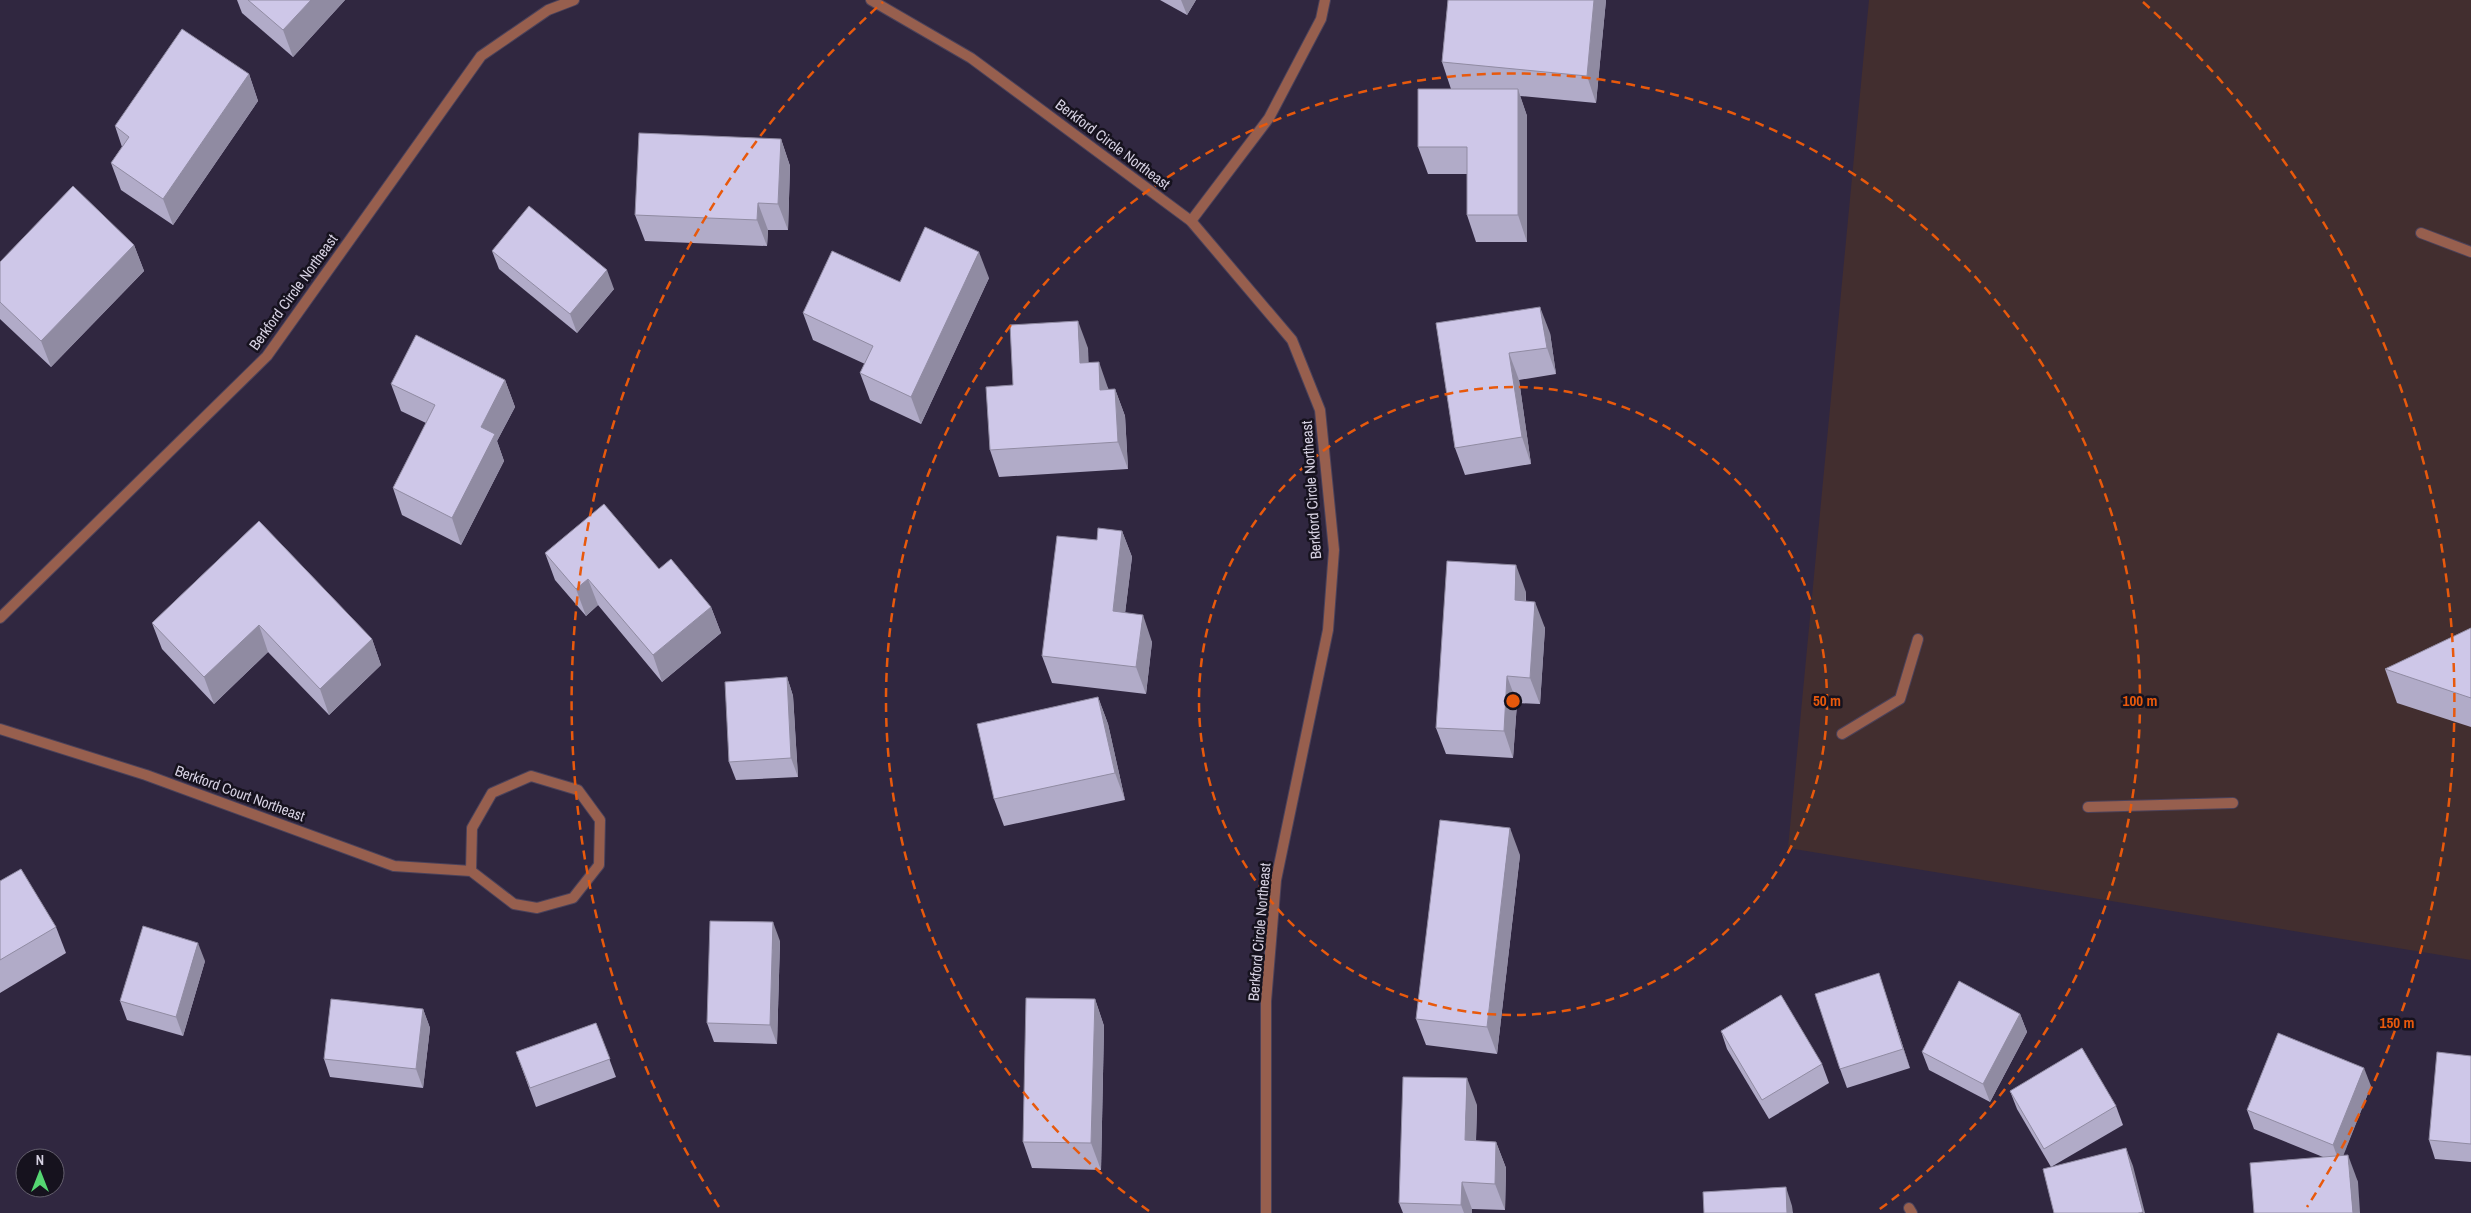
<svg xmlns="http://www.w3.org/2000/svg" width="2471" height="1213" viewBox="0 0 2471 1213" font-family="'Archivo Narrow',sans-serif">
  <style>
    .commercial { fill: #422e2f }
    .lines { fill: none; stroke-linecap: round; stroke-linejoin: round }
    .service-casing { stroke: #4b425a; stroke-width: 12 }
    .minor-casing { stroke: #4b425a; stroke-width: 12 }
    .service { stroke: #975f4e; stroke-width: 10 }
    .minor { stroke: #975f4e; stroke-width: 10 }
    .wall { fill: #b1abc8 }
    .shaded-wall { fill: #908ba2 }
    .building { fill: #cec7e8; stroke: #908ba2 }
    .ring { fill: none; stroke: #e8590c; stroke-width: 2.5; stroke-dasharray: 9 6 }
    .labels { text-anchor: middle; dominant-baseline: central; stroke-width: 5; stroke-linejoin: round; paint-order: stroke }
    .street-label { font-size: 15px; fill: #d6d1e2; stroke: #16121e }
    .centre { fill: #e8590c; stroke: #16121e; stroke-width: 2.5 }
    .ring-label { font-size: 15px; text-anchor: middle; font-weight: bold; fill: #e8590c; stroke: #16121e; stroke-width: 5; stroke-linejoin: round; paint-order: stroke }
  </style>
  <rect width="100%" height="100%" fill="#302740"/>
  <polygon class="commercial" points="1869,0 2471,0 2471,960 1788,848"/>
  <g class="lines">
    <defs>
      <g id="service">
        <polyline points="2421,233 2471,252"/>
        <polyline points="1842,734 1900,699 1918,639"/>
        <polyline points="2088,807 2233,803"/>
      </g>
      <g id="minor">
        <polyline points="871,0 971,58 1191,221 1292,340 1320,410 1334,550 1328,630 1276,880 1266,1001 1266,1213"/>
        <polyline points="1191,221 1269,118 1321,19 1325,0"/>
        <polyline points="0,618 267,356 481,56 548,10 574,0"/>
        <polyline points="0,729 146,775 394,866 471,871 514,904 537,908 573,898 599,865 600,820 578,790 531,776 492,793 472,828 471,871"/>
        <polyline points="1909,1208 1912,1213"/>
      </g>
    </defs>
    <use href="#service" class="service-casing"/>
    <use href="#minor" class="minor-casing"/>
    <use href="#service" class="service"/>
    <use href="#minor" class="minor"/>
  </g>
  <g class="wall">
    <polygon points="237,0 345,0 293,57 242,13"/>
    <polygon points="1160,0 1196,0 1187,15"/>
    <polygon points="1448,0 1606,0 1596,103 1520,96 1527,116 1527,242 1476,242 1467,215 1467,174 1428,174 1418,147 1451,89 1442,62"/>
    <polygon points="249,74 258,101 173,225 121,190 111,163 122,147 115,126"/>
    <polygon points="781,139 790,166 788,230 768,230 767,246 645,241 635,215"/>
    <polygon points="134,245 144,271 51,367 0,319 0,262"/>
    <polygon points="492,251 614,289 577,333 499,269"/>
    <polygon points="989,278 921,424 870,400 860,373 865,364 813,340 803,313 900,282"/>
    <polygon points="1436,323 1550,333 1556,374 1519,380 1531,464 1465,475 1455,448"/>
    <polygon points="1088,348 1088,362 1108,388 1109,390 1115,389 1125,416 1128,469 999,477 990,450 1013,385"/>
    <polygon points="505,380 515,407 497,441 504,461 461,545 402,515 393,488 426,423 401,411 391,384"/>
    <polygon points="259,521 372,639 381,665 329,715 268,652 214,704 162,649 152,623"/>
    <polygon points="1122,531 1132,557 1125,613 1152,642 1146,694 1052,683 1042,656 1097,540"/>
    <polygon points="545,553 659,569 711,607 721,633 662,682 598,605 586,616 555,580"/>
    <polygon points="1526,592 1526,601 1545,628 1540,704 1517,703 1513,758 1446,754 1436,728"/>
    <polygon points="2471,628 2471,727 2397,703 2385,669"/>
    <polygon points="787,677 793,696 798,777 736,780 729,762"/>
    <polygon points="1098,697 1108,724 1125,800 1004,826 994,799"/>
    <polygon points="1520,855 1497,1054 1426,1045 1416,1019"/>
    <polygon points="0,881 56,927 66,953 0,993"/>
    <polygon points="780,941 777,1044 714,1042 707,1023"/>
    <polygon points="205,961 183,1036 127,1020 120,1001"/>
    <polygon points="1885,992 1910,1068 1847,1088 1840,1069"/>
    <polygon points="1095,999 1104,1026 1101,1170 1032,1168 1023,1142"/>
    <polygon points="423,1009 430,1028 423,1088 330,1077 324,1059"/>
    <polygon points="2020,1014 2027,1032 1990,1102 1929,1070 1922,1052"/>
    <polygon points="596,1023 616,1077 536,1107 516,1052"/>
    <polygon points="1721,1031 1822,1064 1829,1083 1769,1119 1727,1049"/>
    <polygon points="2471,1056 2471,1162 2435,1159 2429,1140"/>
    <polygon points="2371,1086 2343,1155 2358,1182 2323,1157 2254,1129 2247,1110"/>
    <polygon points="2010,1091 2116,1106 2123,1125 2051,1167 2017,1109"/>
    <polygon points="1477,1105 1476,1141 1496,1142 1506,1168 1505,1210 1472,1209 1472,1213 1403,1213 1399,1203"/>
  </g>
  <g class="shaded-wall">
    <polygon points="311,0 345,0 293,57 283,30"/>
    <polygon points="1181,0 1196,0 1187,15"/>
    <polygon points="1594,0 1606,0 1596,103 1587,76"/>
    <polygon points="249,74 258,101 173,225 163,199"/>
    <polygon points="1518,89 1527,116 1527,242 1518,215"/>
    <polygon points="781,139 790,166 788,230 778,204"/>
    <polygon points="758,203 768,230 767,246 757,220"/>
    <polygon points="134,245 144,271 51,367 41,341"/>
    <polygon points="979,252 989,278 921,424 911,397"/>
    <polygon points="607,270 614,289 577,333 570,314"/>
    <polygon points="1540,307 1550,333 1556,374 1547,348"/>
    <polygon points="1078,321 1088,348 1090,390 1080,363"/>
    <polygon points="1509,353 1519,380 1531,464 1522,437"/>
    <polygon points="1099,362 1108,388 1110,417 1100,390"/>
    <polygon points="505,380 515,407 497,441 504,461 461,545 452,518 481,427"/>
    <polygon points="1115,389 1125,416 1128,469 1118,442"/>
    <polygon points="1122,531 1132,557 1122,638 1113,611"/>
    <polygon points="1516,565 1526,592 1524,627 1515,600"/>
    <polygon points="588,579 598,605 586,616 576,589"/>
    <polygon points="1535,602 1545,628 1540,704 1530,678"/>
    <polygon points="711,607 721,633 662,682 653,655"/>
    <polygon points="1143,615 1152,642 1146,694 1136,667"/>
    <polygon points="259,625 268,652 214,704 204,677"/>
    <polygon points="372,639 381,665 329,715 320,689"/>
    <polygon points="1507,676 1517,703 1513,758 1504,731"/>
    <polygon points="787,677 793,696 798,777 791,758"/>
    <polygon points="1098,697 1108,724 1125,800 1115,773"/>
    <polygon points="1510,828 1520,855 1497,1054 1487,1027"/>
    <polygon points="773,922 780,941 777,1044 770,1025"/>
    <polygon points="198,943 205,961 183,1036 176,1017"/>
    <polygon points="1879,973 1885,992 1910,1068 1903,1049"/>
    <polygon points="1095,999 1104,1026 1101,1170 1091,1143"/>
    <polygon points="423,1009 430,1028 423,1088 416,1069"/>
    <polygon points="2020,1014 2027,1032 1990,1102 1983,1084"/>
    <polygon points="2364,1068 2371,1086 2340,1164 2333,1145"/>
    <polygon points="1467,1078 1477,1105 1475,1167 1465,1140"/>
    <polygon points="1496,1142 1506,1168 1505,1210 1495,1184"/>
    <polygon points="2126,1148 2133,1166 2145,1213 2143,1213 2143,1212"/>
    <polygon points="2348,1155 2358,1182 2360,1213 2353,1213"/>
    <polygon points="1462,1182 1472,1209 1472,1213 1464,1213 1461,1205"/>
    <polygon points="1786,1187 1792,1206 1793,1213 1787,1213"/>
  </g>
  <g class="building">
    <polygon points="248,0 311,0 283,30"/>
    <polygon points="1448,0 1594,0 1587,76 1442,62"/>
    <polygon points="182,29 249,74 163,199 111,163 129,137 115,126"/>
    <polygon points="1418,89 1518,89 1518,215 1467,215 1467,147 1418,147"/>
    <polygon points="639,133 781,139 778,204 758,203 757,220 635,215"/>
    <polygon points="73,186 134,245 41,341 0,302 0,262"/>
    <polygon points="529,206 607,270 570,314 492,251"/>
    <polygon points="925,227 979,252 911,397 860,373 873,346 803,313 832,251 900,282"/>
    <polygon points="1540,307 1547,348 1509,353 1522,437 1455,448 1436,323"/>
    <polygon points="1078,321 1080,363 1099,362 1100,390 1115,389 1118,442 990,450 986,387 1013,385 1010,325"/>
    <polygon points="416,335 505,380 481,427 495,434 452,518 393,488 435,405 391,384"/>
    <polygon points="604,504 659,569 671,559 711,607 653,655 588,579 576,589 545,553"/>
    <polygon points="259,521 372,639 320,689 259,625 204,677 152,623"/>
    <polygon points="1098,528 1122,531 1113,611 1143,615 1136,667 1042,656 1057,536 1097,540"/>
    <polygon points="1447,561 1516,565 1515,600 1535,602 1530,678 1507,676 1504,731 1436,728"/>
    <polygon points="2471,628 2471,698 2385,669"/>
    <polygon points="787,677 791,758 729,762 725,682"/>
    <polygon points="1098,697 1115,773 994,799 977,724"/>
    <polygon points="1440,820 1510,828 1487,1027 1416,1019"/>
    <polygon points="21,869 56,927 0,960 0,881"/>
    <polygon points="710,921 773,922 770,1025 707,1023"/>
    <polygon points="143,926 198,943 176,1017 120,1001"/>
    <polygon points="1879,973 1903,1049 1840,1069 1815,994"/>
    <polygon points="1959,981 2020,1014 1983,1084 1922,1052"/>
    <polygon points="1781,995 1822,1064 1762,1100 1721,1031"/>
    <polygon points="1026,998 1095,999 1091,1143 1023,1142"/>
    <polygon points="331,999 423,1009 416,1069 324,1059"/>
    <polygon points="596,1023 610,1059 530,1088 516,1052"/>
    <polygon points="2278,1033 2364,1068 2333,1145 2247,1110"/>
    <polygon points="2082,1048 2116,1106 2044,1149 2010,1091"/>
    <polygon points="2437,1052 2471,1056 2471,1144 2429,1140"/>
    <polygon points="1403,1077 1467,1078 1465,1140 1496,1142 1495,1184 1462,1182 1461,1205 1399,1203"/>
    <polygon points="2126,1148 2143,1212 2138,1213 2054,1213 2043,1169"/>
    <polygon points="2348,1155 2353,1213 2254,1213 2250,1163"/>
    <polygon points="1786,1187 1787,1213 1704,1213 1703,1192"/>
  </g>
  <g class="ring">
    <circle cx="1513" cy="701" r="314"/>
    <path d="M1149 1211A627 627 0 1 1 1877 1211"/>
    <path d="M719 1207A941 941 0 0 1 883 2M2143 2A941 941 0 0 1 2307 1207"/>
  </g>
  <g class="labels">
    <g class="street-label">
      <text transform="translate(1113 144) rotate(37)">Berkford Circle Northeast</text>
      <text transform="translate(293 292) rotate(-54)">Berkford Circle Northeast</text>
      <text transform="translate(1311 490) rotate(-94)">Berkford Circle Northeast</text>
      <text transform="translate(240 793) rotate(20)">Berkford Court Northeast</text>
      <text transform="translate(1259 932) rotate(-85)">Berkford Circle Northeast</text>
    </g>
  </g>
  <circle cx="1513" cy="701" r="8" class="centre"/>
  <g class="ring-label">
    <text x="1827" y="706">50 m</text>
    <text x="2140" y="706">100 m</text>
    <text x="2397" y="1028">150 m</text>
  </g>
  <g transform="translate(40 1173)"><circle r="24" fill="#16121e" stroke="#635e6c"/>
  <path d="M0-4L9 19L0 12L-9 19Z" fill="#55d672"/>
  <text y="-8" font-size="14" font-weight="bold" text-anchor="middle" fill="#d6d1e2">N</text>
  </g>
</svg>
